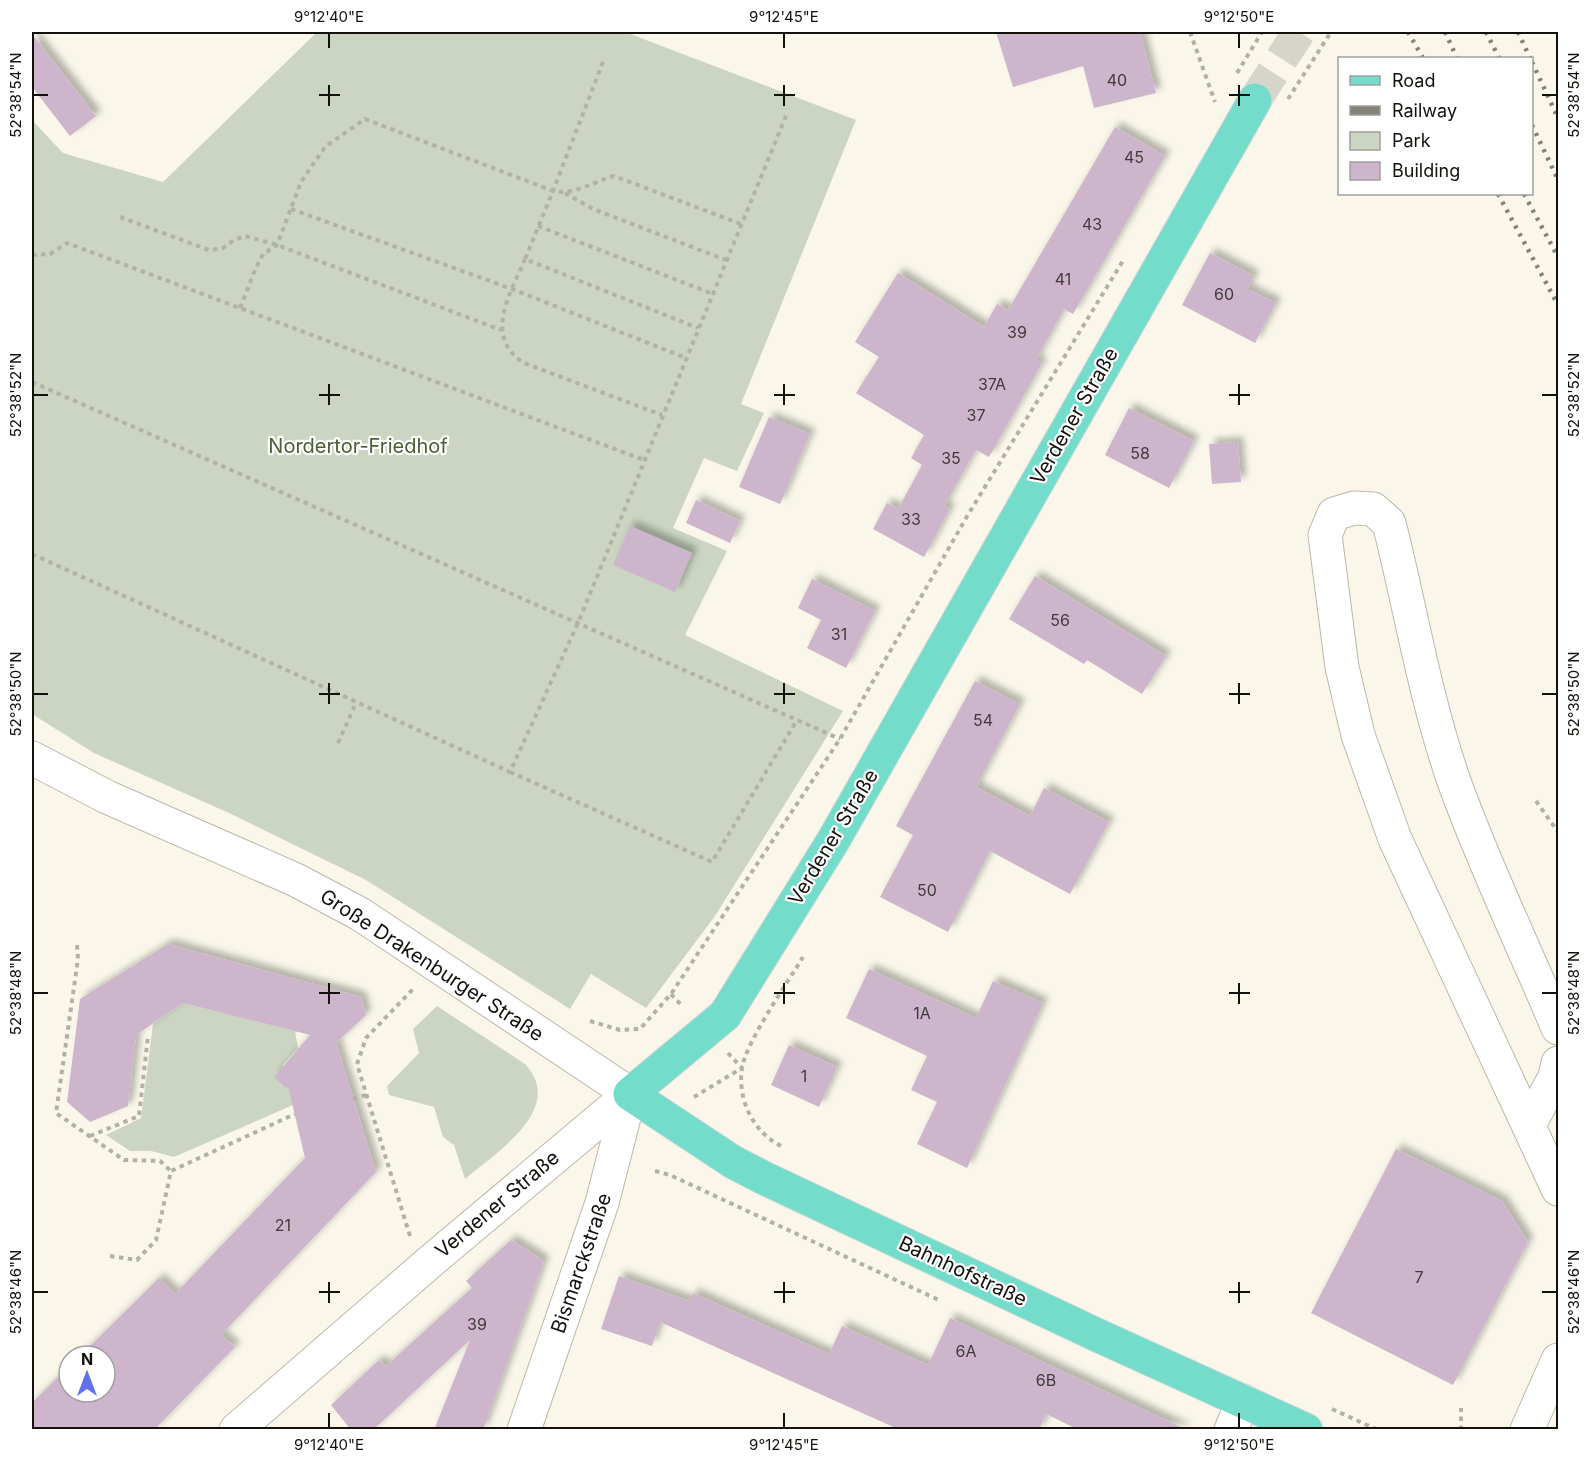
<svg xmlns="http://www.w3.org/2000/svg" width="1590" height="1461" viewBox="0 0 1590 1461" font-family="Inter,sans-serif">
  <style>
    .green { fill: #cbd5c2 }
    .building { fill: #cdb5cc; filter: url(#shadow) }
    .lines { fill: none; stroke-linecap: round; stroke-linejoin: round }
    .major-tunnel { stroke: #d7d4c9; stroke-width: 33; stroke-dasharray: 33 16; stroke-linecap: butt }
    .minor-casing { stroke: #bcb8ac; stroke-width: 35 }
    .major-casing { stroke: #d9d9d8; stroke-width: 35 }
    .path { stroke: #b3b1a6; stroke-width: 4; stroke-dasharray: 4.5 4.5; stroke-linecap: butt }
    .minor { stroke: #fff; stroke-width: 33 }
    .major { stroke: #73dccb; stroke-width: 33 }
    .rail { stroke: #838178; stroke-width: 4.5; stroke-dasharray: 3 6; stroke-linecap: butt }
    .ticks { fill: none; stroke: #12110c; stroke-width: 2 }
    .labels { text-anchor: middle; dominant-baseline: central; stroke-width: 4.5; stroke-linejoin: round; paint-order: stroke }
    .number-label { font-size: 16px; fill: #413a3c }
    .street-label { font-size: 20px; fill: #12110c; stroke: #fff }
    .park-label { font-size: 20px; fill: #4a5f33; stroke: #fff }
    .neatline { fill: none; stroke: #12110c; stroke-width: 2 }
    .ticks-label { font-size: 15px; text-anchor: middle; fill: #12110c }
  </style>
  <defs>
    <filter id="shadow"><feDropShadow dx="5.5" dy="-5.5" stdDeviation="3" flood-color="#0004"/></filter>
  </defs>
  <rect width="100%" height="100%" fill="#faf7ea"/>
  <g class="green">
    <polygon points="317,32 625,32 856,120 741,404 764,413 737,471 704,458 673,528 727,551 685,635 843,711 715,916 646,1008 591,974 570,1009 366,880 229,813 94,753 32,714 32,120 63,153 163,182"/>
    <polygon points="183,1003 295,1031 298,1048 283,1065 293,1105 174,1157 151,1151 130,1151 106,1135 141,1118 153,1024"/>
    <path d="M437,1006L525,1064C567,1109 495,1153 465,1179L454,1145L443,1137L434,1107L389,1095L387,1086L419,1053L413,1029Z"/>
  </g>
  <g class="building">
    <polygon points="996,32 1140,32 1156,93 1094,108 1083,66 1013,87"/>
    <polygon points="32,34 96,116 70,136 32,87"/>
    <polygon points="1115,127 1165,156 1073,314 1064,309 1036,360 1042,363 989,457 976,450 944,506 950,509 924,557 873,529 887,503 898,509 922,465 911,458 924,435 856,393 879,357 855,342 898,273 984,327 997,304 1008,310"/>
    <polygon points="1210,253 1254,276 1247,289 1276,303 1255,343 1182,305"/>
    <polygon points="1129,408 1194,441 1169,488 1105,455"/>
    <polygon points="769,417 810,434 780,504 739,487"/>
    <polygon points="1238,442 1241,482 1212,484 1209,444"/>
    <polygon points="696,500 740,521 730,543 686,523"/>
    <polygon points="630,526 692,553 675,592 613,565"/>
    <polygon points="1035,576 1166,656 1142,694 1087,660 1084,664 1009,619"/>
    <polygon points="812,579 875,611 846,668 807,648 821,620 798,608"/>
    <polygon points="975,681 1020,704 976,787 1030,816 1044,788 1109,822 1070,894 990,851 948,932 880,897 913,835 896,826"/>
    <polygon points="168,944 361,997 366,1015 336,1043 376,1172 221,1335 235,1347 154,1430 32,1430 32,1403 69,1366 69,1392 105,1392 105,1356 80,1356 159,1278 175,1294 305,1158 288,1086 286,1088 274,1077 310,1035 183,1003 136,1035 128,1106 90,1122 67,1102 80,999"/>
    <polygon points="869,969 976,1018 993,981 1043,1003 967,1168 917,1144 937,1102 911,1090 927,1056 846,1018"/>
    <polygon points="789,1045 837,1067 819,1107 771,1085"/>
    <polygon points="1396,1149 1502,1201 1528,1242 1453,1385 1311,1313"/>
    <polygon points="511,1240 544,1261 483,1430 434,1430 470,1340 373,1430 351,1430 331,1405 379,1360 386,1366 472,1288 466,1281"/>
    <polygon points="619,1276 689,1301 693,1293 829,1354 842,1326 928,1365 950,1318 1187,1430 1079,1430 1046,1414 1039,1430 900,1430 660,1322 652,1346 601,1329"/>
  </g>
  <g class="lines">
    <polyline class="major-tunnel" points="1255,100 1299,32"/>
    <defs>
      <g id="minor">
        <polyline points="32,758 107,797 296,880 360,914 630,1094"/>
        <path d="M1558,1028C1524,947 1485,867 1455,784C1425,699 1411,610 1389,523L1373,509L1354,508L1334,514L1325,535L1342,667L1358,735L1395,839L1558,1189"/>
        <polyline points="1529,1125 1555,1077 1558,1063"/>
        <polyline points="236,1430 431,1261 630,1094"/>
        <polyline points="524,1430 602,1203 630,1094"/>
        <polyline points="1231,1430 1243,1401"/>
        <polyline points="1527,1430 1558,1360"/>
      </g>
      <polyline id="major" points="1255,100 833,841 725,1015 630,1094 733,1162 764,1178 1097,1335 1306,1430"/>
    </defs>
    <use href="#minor" class="minor-casing"/>
    <use href="#major" class="major-casing"/>
    <g class="path">
      <polyline points="1190,32 1215,102"/>
      <path d="M603,62L553,191C576,195 592,182 614,176L741,224"/>
      <polyline points="1237,73 1262,32"/>
      <polyline points="1288,99 1331,32"/>
      <polyline points="565,193 593,209 726,260"/>
      <polyline points="291,209 512,289 686,358"/>
      <polyline points="120,217 209,250 223,248 234,240 245,236 277,245 501,330"/>
      <polyline points="538,226 713,294"/>
      <polyline points="32,255 50,254 67,243 644,460"/>
      <path d="M525,259C510,294 483,337 524,363L662,415"/>
      <polyline points="240,308 255,270 263,254 277,245 301,182 325,147 365,119 553,191 525,259 698,328"/>
      <polyline points="32,382 840,739"/>
      <polyline points="32,554 510,772 578,623 786,116"/>
      <polyline points="338,743 356,703"/>
      <polyline points="510,772 712,862 797,720"/>
      <polyline points="1536,801 1558,832"/>
      <polyline points="77,945 78,959 56,1113 124,1160 160,1161 171,1171"/>
      <polyline points="671,994 683,1007"/>
      <polyline points="590,1021 620,1030 640,1029 671,994 840,739 966,518 1124,259"/>
      <polyline points="728,1053 742,1068"/>
      <polyline points="694,1097 742,1068"/>
      <polyline points="353,1099 366,1095"/>
      <polyline points="90,1136 139,1116 148,1036"/>
      <path d="M781,1146C753,1132 737,1099 742,1068C746,1042 788,982 803,957"/>
      <polyline points="655,1171 670,1175 941,1301"/>
      <polyline points="410,1236 357,1064 366,1038 414,988"/>
      <polyline points="110,1256 137,1260 156,1240 171,1171 295,1114"/>
      <polyline points="1332,1409 1378,1430"/>
      <polyline points="1461,1430 1461,1408"/>
    </g>
    <use href="#minor" class="minor"/>
    <use href="#major" class="major"/>
    <g class="rail">
      <polyline points="1408,32 1423,58"/>
      <polyline points="1445,32 1457,58"/>
      <polyline points="1486,32 1499,58"/>
      <polyline points="1518,32 1530,58"/>
      <polyline points="1532,62 1558,118"/>
      <polyline points="1532,125 1558,180"/>
      <polyline points="1498,194 1558,305"/>
      <polyline points="1524,194 1558,257"/>
    </g>
  </g>
  <path class="ticks" d="M329,33V48M784,33V48M1239,33V48M329,85V106M784,85V106M1239,85V106M33,95H48M319,95H340M774,95H795M1229,95H1250M1542,95H1557M329,384V405M784,384V405M1239,384V405M33,395H48M319,395H340M774,395H795M1229,395H1250M1542,395H1557M329,683V704M784,683V704M1239,683V704M33,694H48M319,694H340M774,694H795M1229,694H1250M1542,694H1557M329,983V1004M784,983V1004M1239,983V1004M33,993H48M319,993H340M774,993H795M1229,993H1250M1542,993H1557M329,1282V1303M784,1282V1303M1239,1282V1303M33,1292H48M319,1292H340M774,1292H795M1229,1292H1250M1542,1292H1557M329,1413V1428M784,1413V1428M1239,1413V1428"/>
  <g class="labels">
    <g class="number-label">
      <text x="1117" y="80">40</text>
      <text x="1134" y="157">45</text>
      <text x="1092" y="224">43</text>
      <text x="1063" y="279">41</text>
      <text x="1224" y="294">60</text>
      <text x="1017" y="332">39</text>
      <text x="992" y="384">37A</text>
      <text x="976" y="415">37</text>
      <text x="1140" y="453">58</text>
      <text x="951" y="458">35</text>
      <text x="911" y="519">33</text>
      <text x="1060" y="620">56</text>
      <text x="839" y="634">31</text>
      <text x="983" y="720">54</text>
      <text x="927" y="890">50</text>
      <text x="922" y="1013">1A</text>
      <text x="804" y="1076">1</text>
      <text x="283" y="1225">21</text>
      <text x="1419" y="1277">7</text>
      <text x="477" y="1324">39</text>
      <text x="966" y="1351">6A</text>
      <text x="1046" y="1380">6B</text>
    </g>
    <g class="street-label">
      <text transform="translate(1074 416) rotate(-60)">Verdener Straße</text>
      <text transform="translate(833 837) rotate(-59)">Verdener Straße</text>
      <text transform="translate(432 965) rotate(33)">Große Drakenburger Straße</text>
      <text transform="translate(497 1204) rotate(-40)">Verdener Straße</text>
      <text transform="translate(581 1263) rotate(-71)">Bismarckstraße</text>
      <text transform="translate(963 1271) rotate(25)">Bahnhofstraße</text>
    </g>
    <g class="park-label">
      <text x="358" y="446">Nordertor-Friedhof</text>
    </g>
  </g>
  <rect width="1590" height="1461" fill="none" stroke="#ffffff" stroke-width="66"/>
  <rect x="1338" y="57" width="195" height="138" fill="#ffffff" stroke="#a0a09e" stroke-width="1.5"/>
  <rect x="1350" y="76" width="30" height="9" fill="#73dccb" stroke="#a0a09e" stroke-width="1.5"/>
  <text x="1392" y="87" font-size="18" fill="#12110c">Road</text>
  <rect x="1350" y="106" width="30" height="9" fill="#838178" stroke="#a0a09e" stroke-width="1.5"/>
  <text x="1392" y="117" font-size="18" fill="#12110c">Railway</text>
  <rect x="1350" y="132" width="30" height="18" fill="#cbd5c2" stroke="#a0a09e" stroke-width="1.5"/>
  <text x="1392" y="147" font-size="18" fill="#12110c">Park</text>
  <rect x="1350" y="162" width="30" height="18" fill="#cdb5cc" stroke="#a0a09e" stroke-width="1.5"/>
  <text x="1392" y="177" font-size="18" fill="#12110c">Building</text>
  <g transform="translate(87 1374)"><circle r="28" fill="#ffffff" stroke="#a0a09e" stroke-width="1.5"/>
  <path d="M0-4.5L10 22L0 15L-10 22Z" fill="#6171e9"/>
  <text y="-9" font-size="16" font-weight="bold" text-anchor="middle" fill="#12110c">N</text>
  </g>
  <rect x="33" y="33" width="1524" height="1395" class="neatline"/>
  <g class="ticks-label">
    <text x="329" y="22">9°12'40"E</text>
    <text x="784" y="22">9°12'45"E</text>
    <text x="1239" y="22">9°12'50"E</text>
    <text transform="translate(16 95) rotate(-90)" y="5">52°38'54"N</text>
    <text transform="translate(1574 95) rotate(-90)" y="5">52°38'54"N</text>
    <text transform="translate(16 395) rotate(-90)" y="5">52°38'52"N</text>
    <text transform="translate(1574 395) rotate(-90)" y="5">52°38'52"N</text>
    <text transform="translate(16 694) rotate(-90)" y="5">52°38'50"N</text>
    <text transform="translate(1574 694) rotate(-90)" y="5">52°38'50"N</text>
    <text transform="translate(16 993) rotate(-90)" y="5">52°38'48"N</text>
    <text transform="translate(1574 993) rotate(-90)" y="5">52°38'48"N</text>
    <text transform="translate(16 1292) rotate(-90)" y="5">52°38'46"N</text>
    <text transform="translate(1574 1292) rotate(-90)" y="5">52°38'46"N</text>
    <text x="329" y="1450">9°12'40"E</text>
    <text x="784" y="1450">9°12'45"E</text>
    <text x="1239" y="1450">9°12'50"E</text>
  </g>
</svg>
